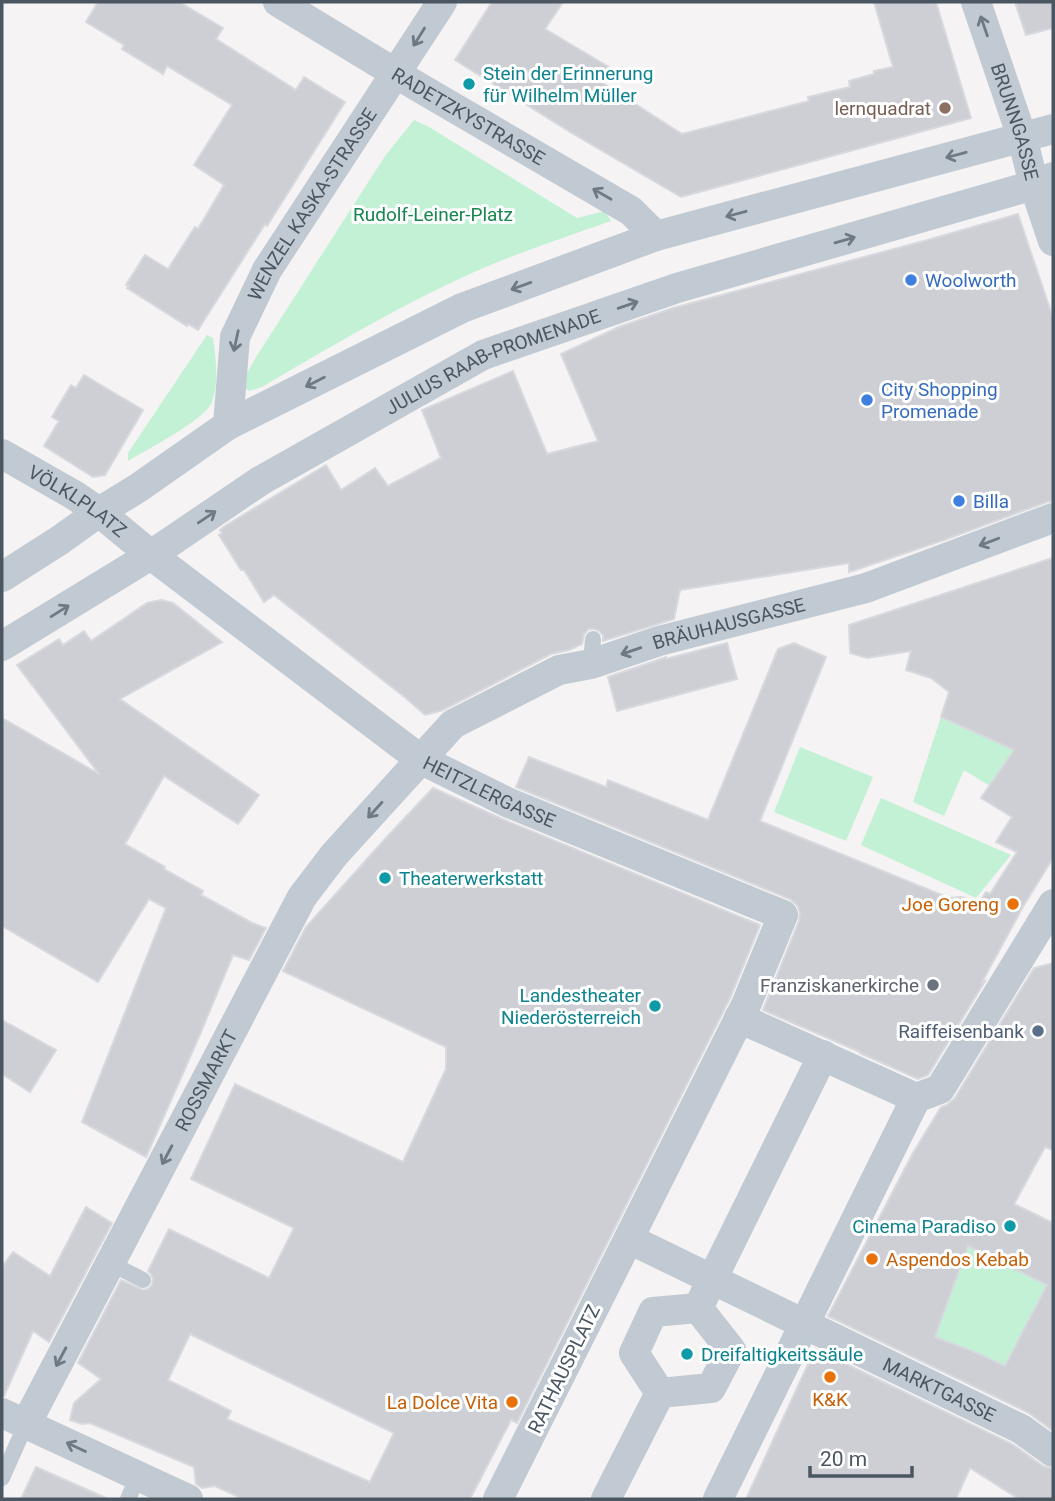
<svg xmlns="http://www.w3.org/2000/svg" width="1055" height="1501" viewBox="0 0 1055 1501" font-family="Roboto,sans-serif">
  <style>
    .green { fill: #c3f1d5 }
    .building { fill: #cdcfd5; stroke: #d7d9de; stroke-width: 2; fill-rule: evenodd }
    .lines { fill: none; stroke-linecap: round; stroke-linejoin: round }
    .lane { stroke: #c1cad2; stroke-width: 16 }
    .street { stroke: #c1cad2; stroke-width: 30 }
    .oneway { stroke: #6e7983 }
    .culture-dot { fill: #0f9aa8; stroke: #fff; stroke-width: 2.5 }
    .education-dot { fill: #8d6e63; stroke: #fff; stroke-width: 2.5 }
    .shop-dot { fill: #3f7fe0; stroke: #fff; stroke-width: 2.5 }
    .food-dot { fill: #e8710a; stroke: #fff; stroke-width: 2.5 }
    .worship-dot { fill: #6b7280; stroke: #fff; stroke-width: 2.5 }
    .service-dot { fill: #5c6f8a; stroke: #fff; stroke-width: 2.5 }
    .labels { text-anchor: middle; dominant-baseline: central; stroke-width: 6; stroke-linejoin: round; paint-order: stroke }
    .culture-label { font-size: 19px; fill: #0d838f; stroke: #fff; text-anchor: start }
    .education-label { font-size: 19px; fill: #785e54; stroke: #fff; text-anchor: end }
    .street-label { font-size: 19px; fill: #4a5661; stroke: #fff }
    .park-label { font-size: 19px; fill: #17864f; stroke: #fff }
    .shop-label { font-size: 19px; fill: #366cbe; stroke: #fff; text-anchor: start }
    .food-label { font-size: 19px; fill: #c56008; stroke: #fff; text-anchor: end }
    .worship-label { font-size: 19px; fill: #5b616d; stroke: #fff; text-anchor: end }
    .service-label { font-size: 19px; fill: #4e5e75; stroke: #fff; text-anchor: end }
  </style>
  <rect width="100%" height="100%" fill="#f5f3f3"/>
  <g class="green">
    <path d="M414,120L429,127L577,218L605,211L611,221C574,234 536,247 500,261C417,295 339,342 262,387L249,391L245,388L247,373L258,354L385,156Z"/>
    <path d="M207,335L213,338C216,358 219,383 212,402C205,420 146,450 128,461V453Z"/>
    <polygon points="941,717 1014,750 990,786 964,770 944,816 913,802"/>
    <polygon points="800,747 873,777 846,841 774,812"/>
    <polygon points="881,798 1011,855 976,898 861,845"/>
    <polygon points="968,1246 1047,1285 1005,1366 935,1337"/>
  </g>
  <g class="building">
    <polygon points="98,2 179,2 223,28 216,39 296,90 304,77 345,102 267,226 265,224 198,330 188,324 187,326 127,288 129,286 126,285 145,255 168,269 195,227 198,229 224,185 194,165 232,105 167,66 163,74 122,49 124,45 86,22"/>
    <polygon points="492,2 563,2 545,29 609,67 601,82 682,134 809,101 808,97 850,87 849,81 874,74 874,71 893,67 874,2 936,2 971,118 681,197 570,132 455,60"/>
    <polygon points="1015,2 1053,2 1053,28 1026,35"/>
    <polygon points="1018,214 1053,318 1053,501 1047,502 944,540 849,572 849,563 680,590 674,619 603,641 603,635 599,631 595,629 589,629 584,634 582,644 569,650 551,654 443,710 425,715 407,699 274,595 264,602 244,570 241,570 219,535 222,533 220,530 225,526 326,465 341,490 375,468 388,486 441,458 422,410 513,371 547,454 598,441 561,354 619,327 673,308 924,241"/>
    <polygon points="84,375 143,410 105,475 93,477 44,446 59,421 52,417 71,385 76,388"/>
    <polygon points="1053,558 1053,858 1024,905 982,982 985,981 928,1075 918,1079 860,1053 860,1052 763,1010 799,921 800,912 797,905 790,899 516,787 529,757 606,787 608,780 708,820 778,649 794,643 826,657 760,821 949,898 961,897 979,903 986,892 990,894 1017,852 996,842 1012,817 981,798 1014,750 941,717 949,692 931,678 906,670 911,651 867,658 850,653 849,625"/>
    <polygon points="161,600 173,603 222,642 120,699 259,795 238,824 164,776 125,844 165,867 164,869 203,891 201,895 252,923 266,928 249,960 233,955 198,1039 146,1157 82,1122 166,908 149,899 98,982 2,926 2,718 99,774 17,665 59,639 63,645 84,631 91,641 147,603"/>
    <polygon points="727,643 737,679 617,711 608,677 664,658 666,657 666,659"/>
    <path d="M433,788L502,819L760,925L730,998L517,1423L511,1420L470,1499H243L215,1486L202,1488L196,1484L194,1467L90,1423L82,1424L70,1420L74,1403L101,1379L78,1363L121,1280L143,1290L148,1289L152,1285L153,1279L151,1274L148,1271L169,1229L269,1278L294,1228L191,1179L235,1084L403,1162L446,1069V1047L283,971L306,927L385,839ZM190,1334L394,1433L370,1482L227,1419L231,1411L168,1380Z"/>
    <path d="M1053,963V1150L1045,1147L1014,1204L1053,1223V1431L1029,1413L828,1316L913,1153L941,1107L947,1105L955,1098L1034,968ZM968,1246L1047,1285L1005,1366L977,1353L935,1337Z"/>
    <polygon points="2,1020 56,1050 30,1092 2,1074"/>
    <polygon points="86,1207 112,1223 49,1342 33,1331 4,1396 2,1396 2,1267 13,1252 50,1276"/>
    <polygon points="815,1349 1012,1444 1043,1466 1053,1469 1053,1499 1019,1499 970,1468 956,1499 746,1499"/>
    <polygon points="36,1467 108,1499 21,1499"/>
  </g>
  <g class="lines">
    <g class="lane">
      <polyline points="591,664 593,639"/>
      <polyline points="110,1263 143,1280"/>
      <polyline points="2,1478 26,1424"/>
      <polyline points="128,1499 138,1476"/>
    </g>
    <g class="street">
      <path id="s1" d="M278,2L415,85L631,211L656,236"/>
      <path id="s2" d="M976,2L1022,137L1034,185L1053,241"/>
      <path id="s3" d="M228,425L235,337L267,270L442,2"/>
      <path id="s4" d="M2,454L74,495L99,512L151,555L420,759L509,803L783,915L746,1005L498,1499"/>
      <polyline points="2,577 60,540 99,512 138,488 228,425 462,308 656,236 1053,129"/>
      <path id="s5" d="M2,646L151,555L260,481L483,355L677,288L1034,185L1053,177"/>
      <polyline points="739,1018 916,1098"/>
      <path id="s6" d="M629,1239L1021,1429L1053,1452"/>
      <polyline points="660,1393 711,1388 731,1350 698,1308"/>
      <polyline points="2,1413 188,1499"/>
      <path id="s7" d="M26,1424L302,897L334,855L453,724L559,670L591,664L659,641L866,588L1053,518"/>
      <polyline points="606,1499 660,1393 634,1353 653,1312 698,1308 823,1055"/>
      <polyline points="718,1499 916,1098 940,1089 1053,904"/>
    </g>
  </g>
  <defs><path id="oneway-shaft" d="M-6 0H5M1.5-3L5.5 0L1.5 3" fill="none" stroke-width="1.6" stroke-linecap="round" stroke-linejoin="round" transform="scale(1.75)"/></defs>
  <g class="oneway">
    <use href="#oneway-shaft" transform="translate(984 26) rotate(-109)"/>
    <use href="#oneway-shaft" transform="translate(419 37) rotate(122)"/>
    <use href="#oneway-shaft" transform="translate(956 155) rotate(165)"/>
    <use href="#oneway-shaft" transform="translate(602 194) rotate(-150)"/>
    <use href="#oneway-shaft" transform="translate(736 214) rotate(165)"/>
    <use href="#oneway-shaft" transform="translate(845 240) rotate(-16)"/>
    <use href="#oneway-shaft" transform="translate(521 286) rotate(160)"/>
    <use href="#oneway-shaft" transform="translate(628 305) rotate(-19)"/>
    <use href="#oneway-shaft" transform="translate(236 341) rotate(102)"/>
    <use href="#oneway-shaft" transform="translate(315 382) rotate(153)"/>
    <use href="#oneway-shaft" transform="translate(207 517) rotate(-34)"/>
    <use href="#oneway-shaft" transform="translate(989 542) rotate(159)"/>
    <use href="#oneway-shaft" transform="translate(60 611) rotate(-32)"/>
    <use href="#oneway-shaft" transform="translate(631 651) rotate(161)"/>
    <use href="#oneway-shaft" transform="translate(375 810) rotate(132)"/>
    <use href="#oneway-shaft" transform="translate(167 1155) rotate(118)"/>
    <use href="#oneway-shaft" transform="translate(61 1357) rotate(118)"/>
    <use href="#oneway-shaft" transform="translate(76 1447) rotate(-155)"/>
  </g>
  <g class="culture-dot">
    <circle cx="469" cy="84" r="7"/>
    <circle cx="385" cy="878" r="7"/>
    <circle cx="655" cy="1006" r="7"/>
    <circle cx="1010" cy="1226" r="7"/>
    <circle cx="687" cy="1354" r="7"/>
  </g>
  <circle class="education-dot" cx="945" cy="108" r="7"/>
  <g class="shop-dot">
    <circle cx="911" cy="280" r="7"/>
    <circle cx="867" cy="400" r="7"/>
    <circle cx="959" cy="501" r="7"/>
  </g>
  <g class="food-dot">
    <circle cx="1013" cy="904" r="7"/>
    <circle cx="872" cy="1259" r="7"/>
    <circle cx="830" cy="1377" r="7"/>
    <circle cx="512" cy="1402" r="7"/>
  </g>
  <circle class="worship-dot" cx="933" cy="985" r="7"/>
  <circle class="service-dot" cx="1038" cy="1031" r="7"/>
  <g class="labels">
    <g class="culture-label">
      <text x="483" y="73">Stein der Erinnerung<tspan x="483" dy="22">für Wilhelm Müller</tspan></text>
      <text x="399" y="878">Theaterwerkstatt</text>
      <text x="641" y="995" text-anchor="end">Landestheater<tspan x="641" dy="22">Niederösterreich</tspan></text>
      <text x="996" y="1226" text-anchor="end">Cinema Paradiso</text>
      <text x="701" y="1354">Dreifaltigkeitssäule</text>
    </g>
    <g class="education-label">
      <text x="931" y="108">lernquadrat</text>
    </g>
    <g class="street-label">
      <text stroke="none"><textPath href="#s1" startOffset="222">RADETZKYSTRASSE</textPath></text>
      <text stroke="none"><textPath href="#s2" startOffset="126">BRUNNGASSE</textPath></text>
      <text stroke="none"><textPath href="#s3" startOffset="242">WENZEL KASKA-STRASSE</textPath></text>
      <text stroke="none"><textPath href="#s5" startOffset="569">JULIUS RAAB-PROMENADE</textPath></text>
      <text stroke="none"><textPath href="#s4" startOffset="89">VÖLKLPLATZ</textPath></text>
      <text stroke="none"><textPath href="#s7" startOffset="1120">BRÄUHAUSGASSE</textPath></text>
      <text stroke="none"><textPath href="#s4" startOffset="595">HEITZLERGASSE</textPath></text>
      <text stroke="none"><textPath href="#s7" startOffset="388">ROSSMARKT</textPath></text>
      <text transform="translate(564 1369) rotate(-64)">RATHAUSPLATZ</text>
      <text stroke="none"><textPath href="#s6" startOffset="345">MARKTGASSE</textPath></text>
    </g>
    <g class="park-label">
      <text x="433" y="214">Rudolf-Leiner-Platz</text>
    </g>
    <g class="shop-label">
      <text x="925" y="280">Woolworth</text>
      <text x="881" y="389">City Shopping<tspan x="881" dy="22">Promenade</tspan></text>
      <text x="973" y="501">Billa</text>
    </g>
    <g class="food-label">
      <text x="999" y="904">Joe Goreng</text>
      <text x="886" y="1259" text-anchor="start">Aspendos Kebab</text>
      <text x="830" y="1399" text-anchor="middle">K&amp;K</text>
      <text x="498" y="1402">La Dolce Vita</text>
    </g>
    <g class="worship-label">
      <text x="919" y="985">Franziskanerkirche</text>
    </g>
    <g class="service-label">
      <text x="1024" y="1031">Raiffeisenbank</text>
    </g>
  </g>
  <rect width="1055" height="1501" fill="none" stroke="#4a5661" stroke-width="7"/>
  <path d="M810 1466v10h102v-10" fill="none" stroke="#4a5661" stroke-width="3.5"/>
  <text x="820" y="1466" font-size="21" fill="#4a5661" stroke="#ffffff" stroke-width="5" paint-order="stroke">20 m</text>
</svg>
